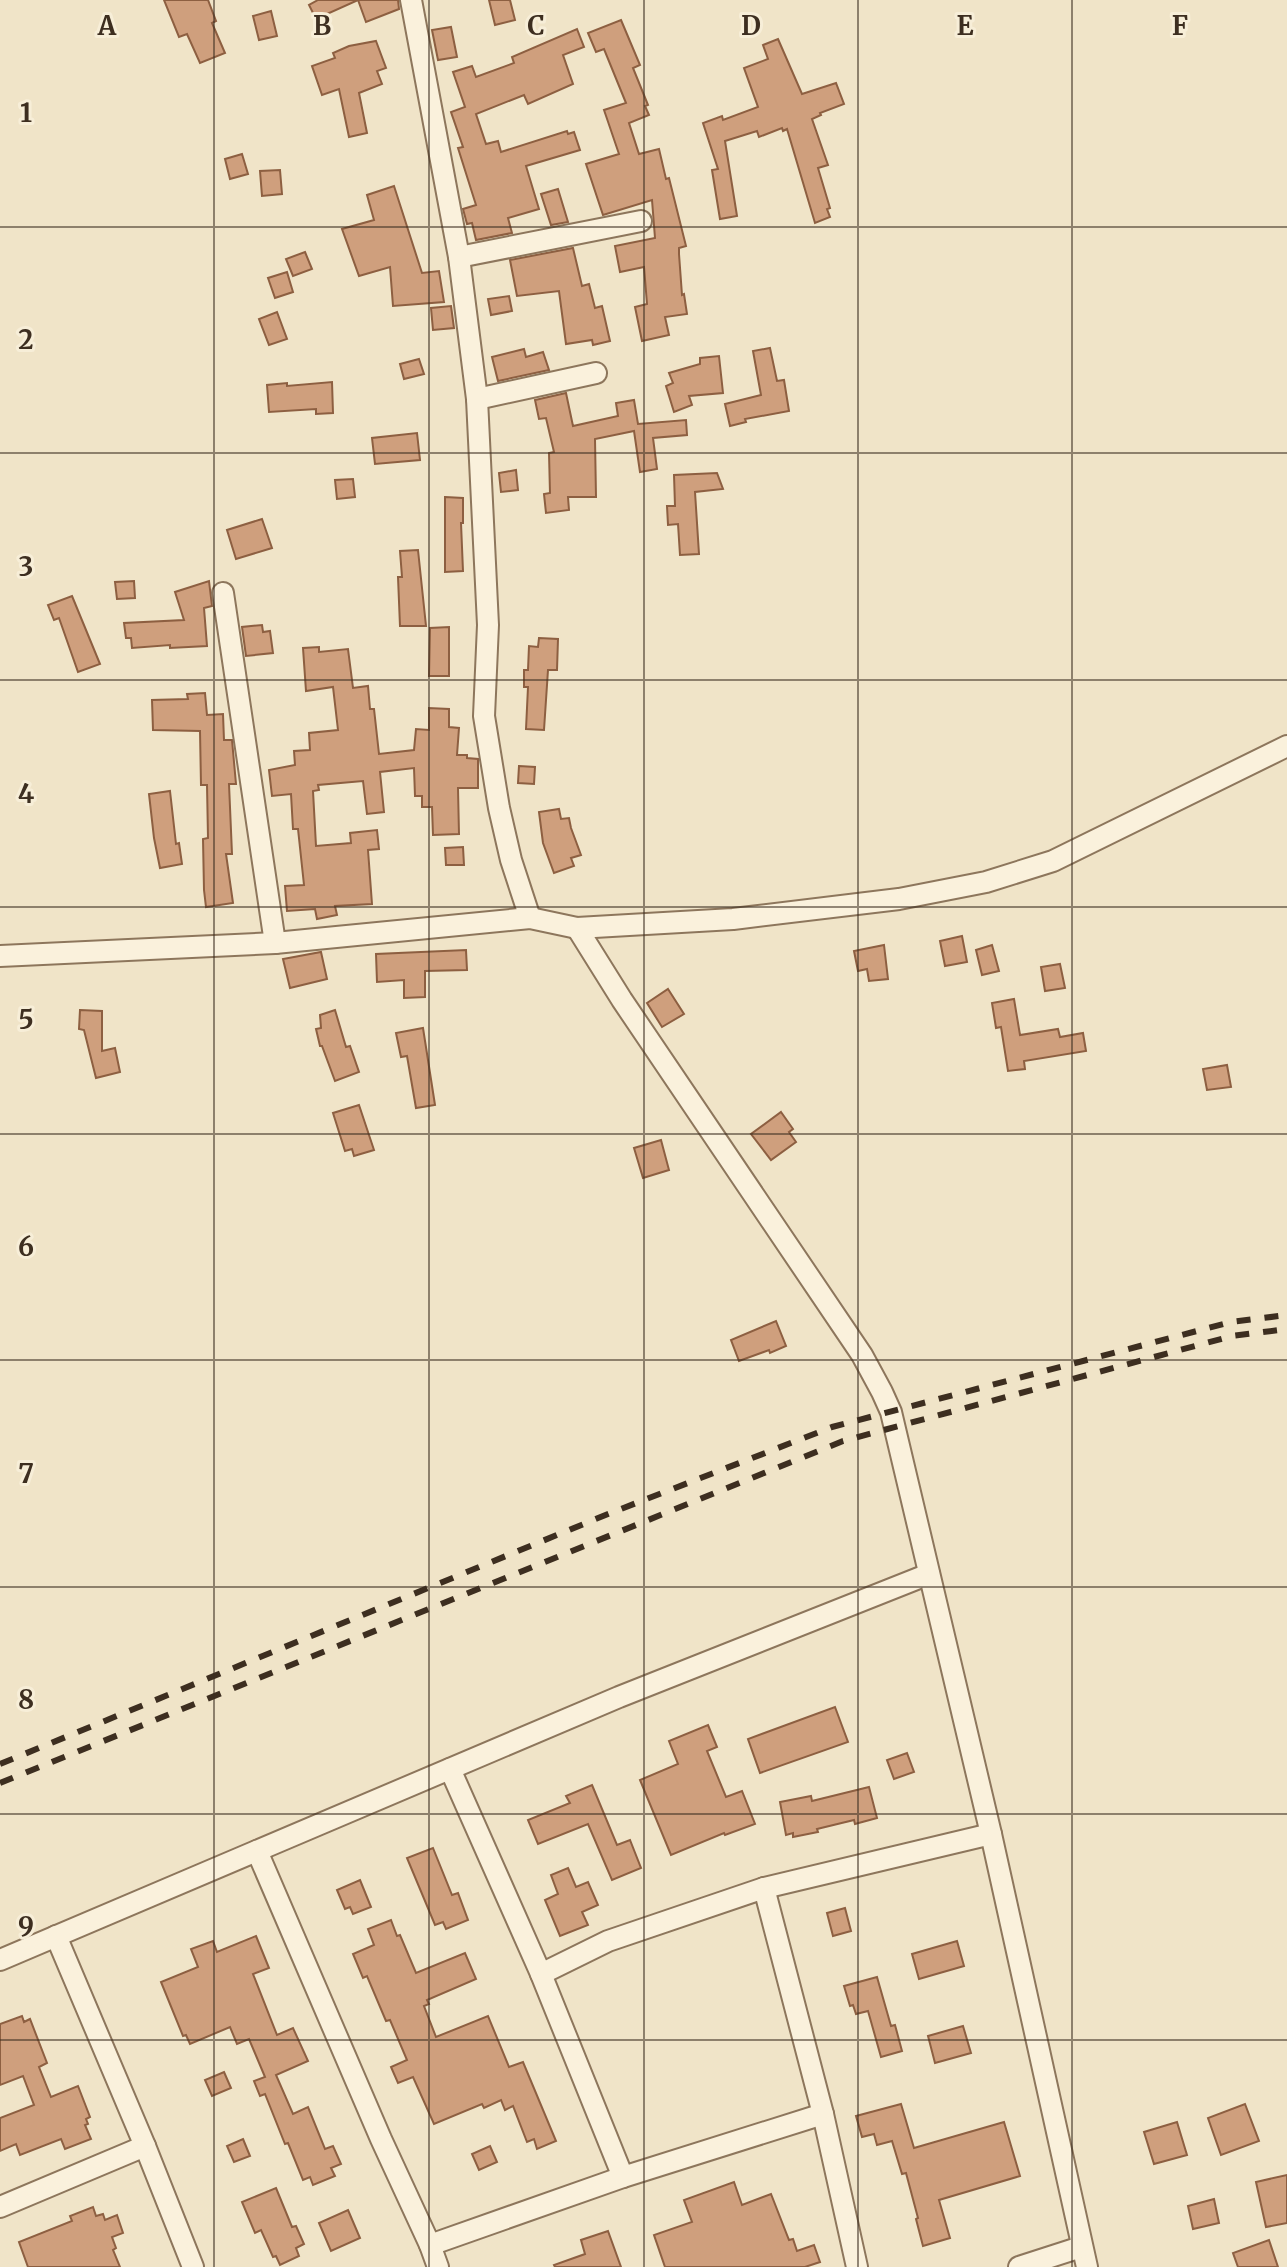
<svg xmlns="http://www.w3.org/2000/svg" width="1287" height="2267" viewBox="0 0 1287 2267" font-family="Merriweather,serif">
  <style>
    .building { fill: #cf9f7d; stroke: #8d5f41; stroke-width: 2 }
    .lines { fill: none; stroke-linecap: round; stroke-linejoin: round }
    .minor-casing { stroke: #8d765c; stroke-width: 24 }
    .minor { stroke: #faf1dc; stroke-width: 20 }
    .rail { stroke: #3d2e20; stroke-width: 6; stroke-dasharray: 14 14; stroke-linecap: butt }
    .grid { fill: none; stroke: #3d2e20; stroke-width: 2; stroke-opacity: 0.55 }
    .grid-label { font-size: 26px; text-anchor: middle; font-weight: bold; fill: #3d2e20; stroke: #f7eed8; stroke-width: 6; stroke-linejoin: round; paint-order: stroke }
  </style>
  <rect width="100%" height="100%" fill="#f0e4c8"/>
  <g class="building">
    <polygon points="164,0 208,0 216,21 212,23 225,53 200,63 187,34 179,37"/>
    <polygon points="318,0 398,0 399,9 366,22 358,0 316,19 309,5"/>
    <polygon points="489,0 510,0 515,20 495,25"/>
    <polygon points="271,11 277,36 259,40 253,16"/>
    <polygon points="621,20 640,65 633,68 648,105 645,106 649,115 629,123 639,154 659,149 666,179 669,178 686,246 679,248 679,254 682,295 684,294 687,314 665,317 669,335 642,341 635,307 647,304 644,267 620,272 615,246 655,238 652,200 603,215 586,164 619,154 604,110 626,103 604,49 596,52 588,33"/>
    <polygon points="451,27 457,57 438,60 432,30"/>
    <polygon points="577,29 584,47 563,55 573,84 528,104 524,95 476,114 486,144 498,141 501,152 567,131 568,134 574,132 580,150 526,166 539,209 508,218 512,233 476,240 472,223 467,224 463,209 476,205 458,148 463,147 451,112 465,107 453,72 472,66 476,77 514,63 512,57"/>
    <polygon points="778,39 802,94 836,83 844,104 820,113 821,115 812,119 828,165 818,168 830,208 827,209 830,217 815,223 787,129 783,131 782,128 759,137 757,131 725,141 737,216 720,219 712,170 718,169 703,123 722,116 723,120 758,107 744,68 768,59 763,45"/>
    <polygon points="376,41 386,68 377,71 382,84 359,93 367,133 349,137 339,89 322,95 312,66 335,58 333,53 349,46"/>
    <polygon points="242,154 248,174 230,179 225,159"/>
    <polygon points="280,170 282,194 262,196 260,171"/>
    <polygon points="394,186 422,273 439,271 444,302 393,306 390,267 359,276 342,229 374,220 367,195"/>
    <polygon points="558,189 568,222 551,225 541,194"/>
    <polygon points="573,248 582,286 589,284 595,308 602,306 610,341 593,345 592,340 566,344 559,291 517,296 510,260"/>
    <polygon points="305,252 312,269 293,276 286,259"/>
    <polygon points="287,272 293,292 275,298 268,278"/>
    <polygon points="509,296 512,311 491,315 488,299"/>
    <polygon points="451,306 454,328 433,330 431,308"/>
    <polygon points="277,312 287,339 269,345 259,319"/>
    <polygon points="770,348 777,381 784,380 789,411 745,419 746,422 730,426 725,404 761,395 753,351"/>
    <polygon points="524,349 526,357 543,352 549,370 498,381 492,357"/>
    <polygon points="719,356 723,393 689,396 692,405 674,412 666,386 673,383 669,373 700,364 700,358"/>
    <polygon points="419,359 424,374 404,379 400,364"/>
    <polygon points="332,382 333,413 316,414 316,409 269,412 267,385 287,383 287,386"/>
    <polygon points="566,393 573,426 618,416 616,403 634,400 638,424 686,420 687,435 653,438 657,469 640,472 634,431 595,439 596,497 568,497 569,510 546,513 544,494 550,493 549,453 554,452 546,418 539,419 535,400"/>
    <polygon points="417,433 420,460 375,464 372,438"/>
    <polygon points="516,470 518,490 501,492 499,473"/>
    <polygon points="717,473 723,489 695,492 699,554 680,555 678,524 668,525 667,506 675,506 674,475"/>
    <polygon points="353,479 355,497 337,499 335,480"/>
    <polygon points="445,497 463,498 463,523 461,523 463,571 445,572"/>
    <polygon points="262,519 272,548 236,559 227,530"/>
    <polygon points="418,550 426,626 400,626 398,577 402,577 400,551"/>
    <polygon points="134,581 135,598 117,599 115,582"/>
    <polygon points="209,581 212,606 204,608 207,646 170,648 170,645 132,648 131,638 126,638 124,623 184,620 175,592"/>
    <polygon points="72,596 100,664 78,672 59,618 54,620 48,605"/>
    <polygon points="262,625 263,632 270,631 273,653 246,656 242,627"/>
    <polygon points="449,627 449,676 429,676 430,628"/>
    <polygon points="539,638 558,639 557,670 548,670 544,730 526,729 528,687 524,687 524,670 528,670 529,646 538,647"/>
    <polygon points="319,647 319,652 348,649 353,688 368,686 370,709 374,709 379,754 414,750 416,729 429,730 429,708 449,709 449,727 459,728 457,755 467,755 467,758 478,759 478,788 458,788 459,834 433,835 432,807 422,807 422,796 415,796 414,768 380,772 384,812 367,814 363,781 318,785 319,790 313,791 316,846 351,843 350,833 377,830 379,849 368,850 372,904 335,906 337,915 317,919 315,909 287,911 285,886 304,885 298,829 293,829 291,794 272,796 269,770 295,765 294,751 310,750 309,733 338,730 333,687 306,691 303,648"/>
    <polygon points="205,693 207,715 223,714 224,740 232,740 236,784 229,784 232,854 226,854 233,903 206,907 204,890 203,839 208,838 207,785 201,785 200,731 153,730 152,700 188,699 187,694"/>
    <polygon points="519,766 535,767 534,784 518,783"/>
    <polygon points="170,791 176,844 179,843 182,864 160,868 154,838 149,794"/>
    <polygon points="559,809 561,819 569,818 571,828 581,855 571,858 574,866 554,873 543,843 539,812"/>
    <polygon points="463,847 464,865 446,865 445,848"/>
    <polygon points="962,936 967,962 945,966 940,941"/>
    <polygon points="884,945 888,979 869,981 867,969 858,971 854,951"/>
    <polygon points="992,945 999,971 982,975 976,950"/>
    <polygon points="466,950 467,970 425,971 425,997 404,998 404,980 377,982 376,954"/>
    <polygon points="321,952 327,979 290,988 283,959"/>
    <polygon points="1060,964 1065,988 1045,991 1041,967"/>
    <polygon points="668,989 684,1014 662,1027 647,1003"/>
    <polygon points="1014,999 1020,1035 1058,1029 1060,1037 1083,1033 1086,1051 1024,1061 1025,1069 1008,1071 1001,1027 996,1028 992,1003"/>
    <polygon points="80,1010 102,1011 102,1051 115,1048 120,1072 96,1078 84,1030 79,1029"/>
    <polygon points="335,1010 346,1047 350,1046 359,1072 335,1081 322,1046 320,1046 316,1029 321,1028 320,1015"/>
    <polygon points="423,1028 435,1105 416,1108 407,1056 401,1057 396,1033"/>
    <polygon points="1227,1065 1231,1087 1207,1090 1203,1069"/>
    <polygon points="359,1105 374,1150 354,1156 352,1149 345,1151 333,1113"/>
    <polygon points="781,1112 793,1129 789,1132 796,1142 771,1160 751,1134"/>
    <polygon points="661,1140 669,1170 643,1178 634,1148"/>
    <polygon points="776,1321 786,1346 770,1353 769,1350 739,1361 731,1340"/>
    <polygon points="835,1707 848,1742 760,1773 748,1739"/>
    <polygon points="708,1725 717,1747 707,1751 726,1797 742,1791 755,1824 725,1835 724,1833 671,1855 640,1780 678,1764 669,1741"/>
    <polygon points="907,1753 914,1772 894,1779 887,1760"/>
    <polygon points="592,1785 617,1845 630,1840 641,1868 612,1880 588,1824 538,1844 528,1820 570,1803 566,1796"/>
    <polygon points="869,1787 877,1818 855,1824 854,1820 817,1829 818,1832 793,1837 793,1833 786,1835 780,1802 811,1796 812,1801"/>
    <polygon points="433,1848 452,1895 458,1893 468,1920 446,1929 443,1922 435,1925 407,1858"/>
    <polygon points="568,1868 576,1887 588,1882 598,1905 582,1912 588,1925 560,1936 545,1900 558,1894 551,1875"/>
    <polygon points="360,1880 371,1907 353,1914 350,1907 345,1909 337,1890"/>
    <polygon points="845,1908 851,1931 833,1936 827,1913"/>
    <polygon points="391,1920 397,1936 400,1935 416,1973 465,1953 476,1979 427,2000 429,2004 424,2006 436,2037 488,2016 509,2067 523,2062 556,2141 537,2149 534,2139 527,2142 513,2106 505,2110 501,2100 484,2108 482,2104 434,2124 413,2077 398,2083 391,2067 407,2060 390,2020 386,2021 367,1976 363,1978 353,1954 374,1945 368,1929"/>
    <polygon points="256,1936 269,1968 253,1974 277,2035 293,2028 308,2061 276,2075 293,2114 308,2107 325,2149 333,2146 341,2164 331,2168 335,2176 313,2185 310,2177 303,2180 288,2143 285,2144 265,2094 260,2096 254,2081 265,2077 249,2039 237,2044 230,2027 190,2044 186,2035 183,2036 161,1982 198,1967 191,1949 213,1941 217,1952"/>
    <polygon points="957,1941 964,1966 919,1979 912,1954"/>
    <polygon points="877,1977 891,2026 895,2025 902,2051 881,2057 868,2011 856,2014 853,2005 850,2006 844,1986"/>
    <polygon points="22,2016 24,2022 30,2019 47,2063 39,2067 51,2097 78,2086 90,2117 86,2119 88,2124 85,2125 91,2139 65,2149 61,2139 20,2155 16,2144 0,2151 0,2118 34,2105 23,2076 0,2085 0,2024"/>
    <polygon points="963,2026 971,2053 935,2063 928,2036"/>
    <polygon points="224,2072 231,2088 212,2096 205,2080"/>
    <polygon points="901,2104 914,2148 1004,2122 1020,2176 939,2200 950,2238 923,2246 916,2219 918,2218 906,2173 902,2174 892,2141 877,2145 874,2134 862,2137 856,2116"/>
    <polygon points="1245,2104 1259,2141 1221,2155 1208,2118"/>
    <polygon points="1177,2122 1187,2155 1154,2164 1144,2132"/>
    <polygon points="243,2139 250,2156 234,2162 227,2146"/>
    <polygon points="490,2146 497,2162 479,2170 472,2154"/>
    <polygon points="1287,2175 1287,2223 1266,2227 1256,2182"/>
    <polygon points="734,2182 742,2205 771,2194 789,2240 793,2239 797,2251 814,2245 820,2262 805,2267 665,2267 654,2235 692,2222 684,2200"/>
    <polygon points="276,2188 292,2227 296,2226 304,2244 296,2248 299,2256 280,2265 276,2256 273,2257 261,2230 255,2233 242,2202"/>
    <polygon points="1214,2199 1219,2223 1193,2229 1188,2206"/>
    <polygon points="93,2207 96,2216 103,2214 105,2220 117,2215 123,2233 112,2237 116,2248 113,2250 120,2267 28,2267 19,2242 72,2221 70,2216"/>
    <polygon points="348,2210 360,2238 331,2251 319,2223"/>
    <polygon points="608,2231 621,2267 555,2267 554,2265 585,2254 581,2240"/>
    <polygon points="1269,2240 1278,2267 1238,2267 1233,2253"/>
  </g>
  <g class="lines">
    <defs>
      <g id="minor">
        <polyline points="411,0 459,257 477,399 488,625 484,716 499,808 511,860 530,918"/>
        <polyline points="459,257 641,221"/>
        <polyline points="477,399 596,373"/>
        <polyline points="223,593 275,943"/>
        <polyline points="577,928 622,1000 862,1355 882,1392 891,1412 991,1834 1087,2267"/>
        <polyline points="0,956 275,943 530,918 577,928 733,919 899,899 986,882 1053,861 1287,746"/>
        <polyline points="450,1769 541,1974 623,2177"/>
        <polyline points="257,1851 381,2139 430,2245 438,2267"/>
        <polyline points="764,1888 823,2114 857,2267"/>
        <polyline points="56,1936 145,2146 193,2267"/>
        <polyline points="0,1960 619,1697 929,1574"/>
        <polyline points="541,1974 608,1941 764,1888 991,1834"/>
        <polyline points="0,2207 145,2146"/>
        <polyline points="430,2245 623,2177 823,2114"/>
        <polyline points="1019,2267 1081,2247"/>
      </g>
    </defs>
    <use href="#minor" class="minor-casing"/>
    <use href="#minor" class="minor"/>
    <g class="rail">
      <polyline points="0,1764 608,1514 832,1427 1231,1322 1287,1315"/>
      <polyline points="0,1783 843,1441 1232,1336 1287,1329"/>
    </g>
  </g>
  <path class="grid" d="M214,0V2267M429,0V2267M644,0V2267M858,0V2267M1072,0V2267M0,227H1287M0,453H1287M0,680H1287M0,907H1287M0,1134H1287M0,1360H1287M0,1587H1287M0,1814H1287M0,2040H1287"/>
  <g class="grid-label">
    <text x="107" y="35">A</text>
    <text x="322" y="35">B</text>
    <text x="536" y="35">C</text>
    <text x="751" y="35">D</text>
    <text x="965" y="35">E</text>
    <text x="1180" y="35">F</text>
    <text x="26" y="122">1</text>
    <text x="26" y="349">2</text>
    <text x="26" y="576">3</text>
    <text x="26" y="803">4</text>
    <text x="26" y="1029">5</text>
    <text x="26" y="1256">6</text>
    <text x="26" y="1483">7</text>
    <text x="26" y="1709">8</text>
    <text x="26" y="1936">9</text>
  </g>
</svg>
